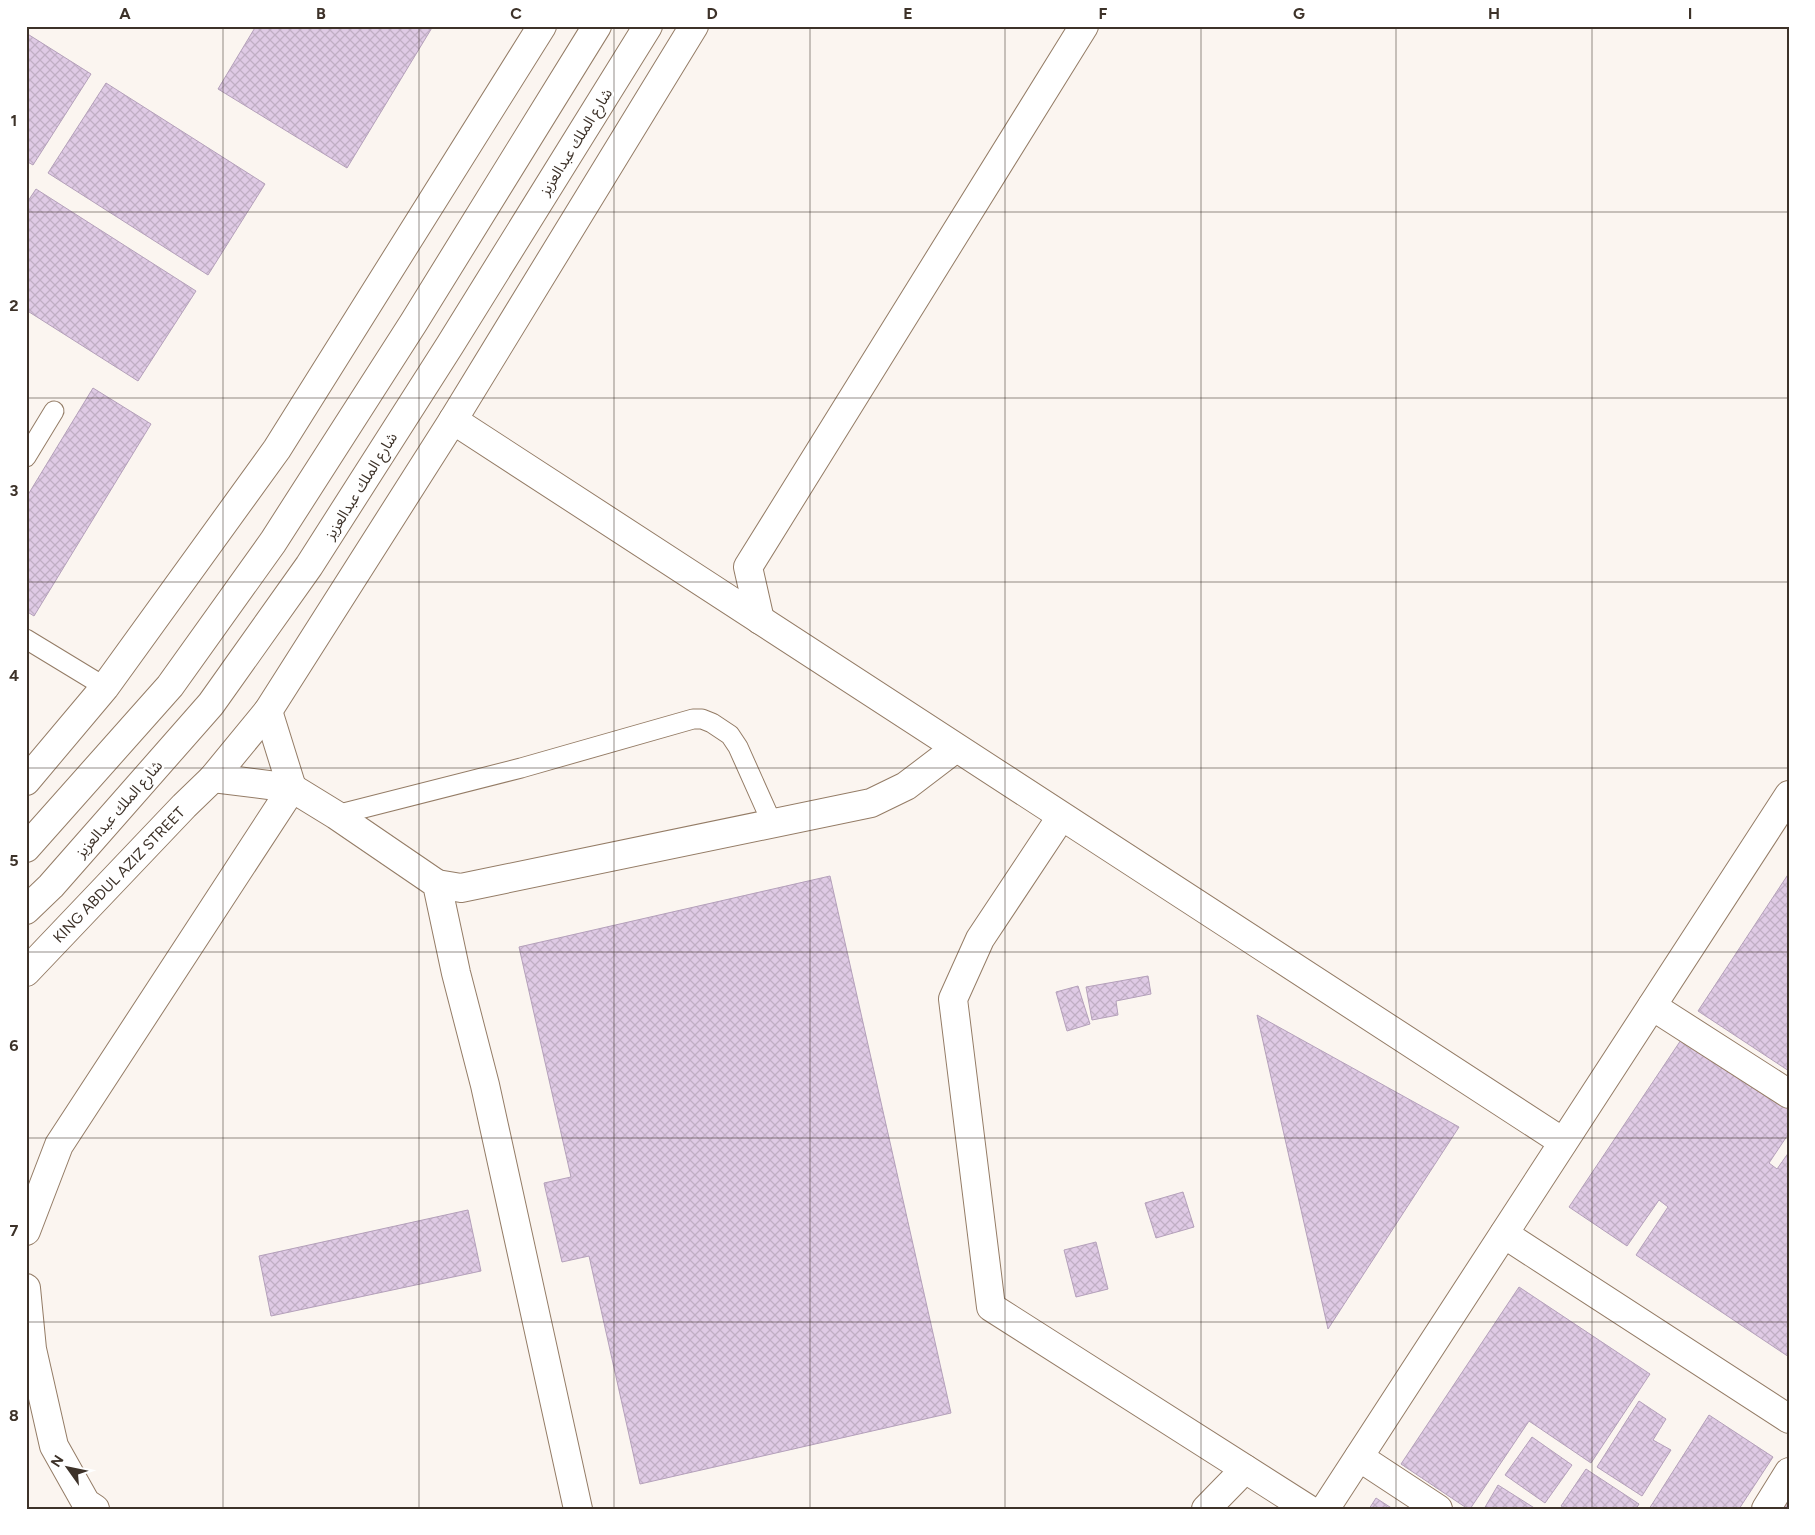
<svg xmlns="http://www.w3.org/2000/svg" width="1815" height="1535" viewBox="0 0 1815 1535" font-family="Figtree,'Noto Sans Arabic',sans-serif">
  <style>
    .building { fill: url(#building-cross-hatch); stroke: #b4a0ba }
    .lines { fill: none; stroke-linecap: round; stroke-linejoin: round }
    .lane-casing { stroke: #947c66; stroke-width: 21 }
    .street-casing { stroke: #947c66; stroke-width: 30 }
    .secondary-casing { stroke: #947c66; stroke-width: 30 }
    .lane { stroke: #fff; stroke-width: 19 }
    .street { stroke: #fff; stroke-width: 28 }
    .secondary { stroke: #fff; stroke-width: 28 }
    .grid { fill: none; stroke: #3d3229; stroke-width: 1; stroke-opacity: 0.55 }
    .labels { text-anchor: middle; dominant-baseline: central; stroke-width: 5; stroke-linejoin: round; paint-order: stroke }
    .street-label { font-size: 15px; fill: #3d3229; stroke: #fff }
    .neatline { fill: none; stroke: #3d3229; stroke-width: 2 }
    .grid-label { font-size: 16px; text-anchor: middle; font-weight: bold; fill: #3d3229 }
  </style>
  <defs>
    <pattern id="building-cross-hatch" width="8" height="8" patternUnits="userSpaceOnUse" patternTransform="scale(1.25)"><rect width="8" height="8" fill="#dfcae5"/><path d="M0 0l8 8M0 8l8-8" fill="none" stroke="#c0aec4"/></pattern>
  </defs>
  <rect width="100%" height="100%" fill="#fbf5f0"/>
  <g class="building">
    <polygon points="256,26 433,26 347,168 218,89"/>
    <polygon points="26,33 91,74 33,165 26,161"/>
    <polygon points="106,83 265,184 208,275 48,173"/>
    <polygon points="36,189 196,291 138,381 26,310 26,204"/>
    <polygon points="93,388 151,424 34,616 26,611 26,498"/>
    <polygon points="1789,873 1789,1071 1698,1011"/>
    <polygon points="830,876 951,1413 640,1484 589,1256 562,1262 544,1183 571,1177 519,947"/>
    <polygon points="1148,976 1151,994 1116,1001 1118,1015 1092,1020 1086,987"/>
    <polygon points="1078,986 1090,1024 1067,1031 1056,992"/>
    <polygon points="1257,1015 1459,1127 1328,1329"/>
    <polygon points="1683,1037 1789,1108 1789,1133 1769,1163 1777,1169 1789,1152 1789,1357 1636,1255 1668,1207 1659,1200 1627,1246 1569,1207"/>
    <polygon points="1183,1192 1194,1227 1156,1238 1145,1203"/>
    <polygon points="468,1210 481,1271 271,1316 259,1256"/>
    <polygon points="1096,1242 1108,1289 1076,1297 1064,1250"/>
    <polygon points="1519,1287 1650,1374 1591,1463 1529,1421 1470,1509 1468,1509 1401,1464"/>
    <polygon points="1639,1401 1666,1419 1653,1440 1671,1450 1642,1496 1597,1467"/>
    <polygon points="1709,1415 1773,1457 1739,1509 1649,1509"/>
    <polygon points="1532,1437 1572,1465 1545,1503 1505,1475"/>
    <polygon points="1586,1469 1639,1504 1636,1509 1566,1509 1561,1506"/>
    <polygon points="1498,1485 1536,1509 1484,1509"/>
    <polygon points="1376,1498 1393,1509 1369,1509"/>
    <polygon points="1789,1498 1789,1509 1781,1509"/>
  </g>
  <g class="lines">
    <defs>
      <g id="lane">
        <polyline points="26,457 54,411"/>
        <polyline points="26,639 105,687"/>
        <polyline points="336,815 521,768 693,719 702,719 712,723 730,735 738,747 772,823"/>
      </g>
      <g id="street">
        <polyline points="453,420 1563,1142"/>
        <polyline points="760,620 748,567 1084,26"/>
        <polyline points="268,711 292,788"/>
        <polyline points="213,778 292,788 336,815 437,884 456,973 485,1085 578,1509"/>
        <polyline points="1061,817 980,939 953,999 991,1307 1308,1509"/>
        <polyline points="437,884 461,888 871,803 906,786 956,748"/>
        <polyline points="1652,1006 1789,1094"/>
        <polyline points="26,1231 59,1145 292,788"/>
        <polyline points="1504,1234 1789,1419"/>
        <polyline points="26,1288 32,1349 54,1446 86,1503 95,1509"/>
        <polyline points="1359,1457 1438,1509"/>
        <polyline points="1206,1509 1245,1469"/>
        <polyline points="1325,1509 1789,795"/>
        <polyline points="1766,1509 1789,1472"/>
      </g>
      <g id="secondary">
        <polyline points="26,781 105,687 277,449 542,26"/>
        <polyline points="26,848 170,686 273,542 414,322 597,26"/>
        <polyline points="26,910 51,886 211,704 309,566 450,345 648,26"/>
        <polyline points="26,972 184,806 213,778 268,711 453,420 694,26"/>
      </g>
    </defs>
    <use href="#lane" class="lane-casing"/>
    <use href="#street" class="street-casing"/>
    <use href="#secondary" class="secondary-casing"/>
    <use href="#lane" class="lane"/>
    <use href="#street" class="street"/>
    <use href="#secondary" class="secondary"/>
  </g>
  <path class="grid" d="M223,26V1509M419,26V1509M614,26V1509M810,26V1509M1005,26V1509M1201,26V1509M1396,26V1509M1592,26V1509M26,212H1789M26,398H1789M26,582H1789M26,768H1789M26,952H1789M26,1138H1789M26,1322H1789"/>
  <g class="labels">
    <g class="street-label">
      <text transform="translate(576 142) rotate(-58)">شارع الملك عبدالعزيز</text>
      <text transform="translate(361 486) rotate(-58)">شارع الملك عبدالعزيز</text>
      <text transform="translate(119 809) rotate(-49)">شارع الملك عبدالعزيز</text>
      <text transform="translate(119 875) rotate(-46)">KING ABDUL AZIZ STREET</text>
    </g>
  </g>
  <rect width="1815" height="1535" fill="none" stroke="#ffffff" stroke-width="55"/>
  <g transform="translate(68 1468) rotate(303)" stroke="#ffffff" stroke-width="4" paint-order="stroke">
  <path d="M0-4L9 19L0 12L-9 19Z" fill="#3d3229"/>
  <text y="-8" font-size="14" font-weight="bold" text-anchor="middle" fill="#3d3229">N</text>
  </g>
  <rect x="28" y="28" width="1760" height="1480" class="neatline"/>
  <g class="grid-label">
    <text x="125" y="19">A</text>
    <text x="321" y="19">B</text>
    <text x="516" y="19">C</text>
    <text x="712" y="19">D</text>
    <text x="908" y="19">E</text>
    <text x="1103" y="19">F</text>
    <text x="1299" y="19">G</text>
    <text x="1494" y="19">H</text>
    <text x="1690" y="19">I</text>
    <text x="14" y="126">1</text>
    <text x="14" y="311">2</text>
    <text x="14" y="496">3</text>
    <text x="14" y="681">4</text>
    <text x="14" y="866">5</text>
    <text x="14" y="1051">6</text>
    <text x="14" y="1236">7</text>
    <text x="14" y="1421">8</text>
  </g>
</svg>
